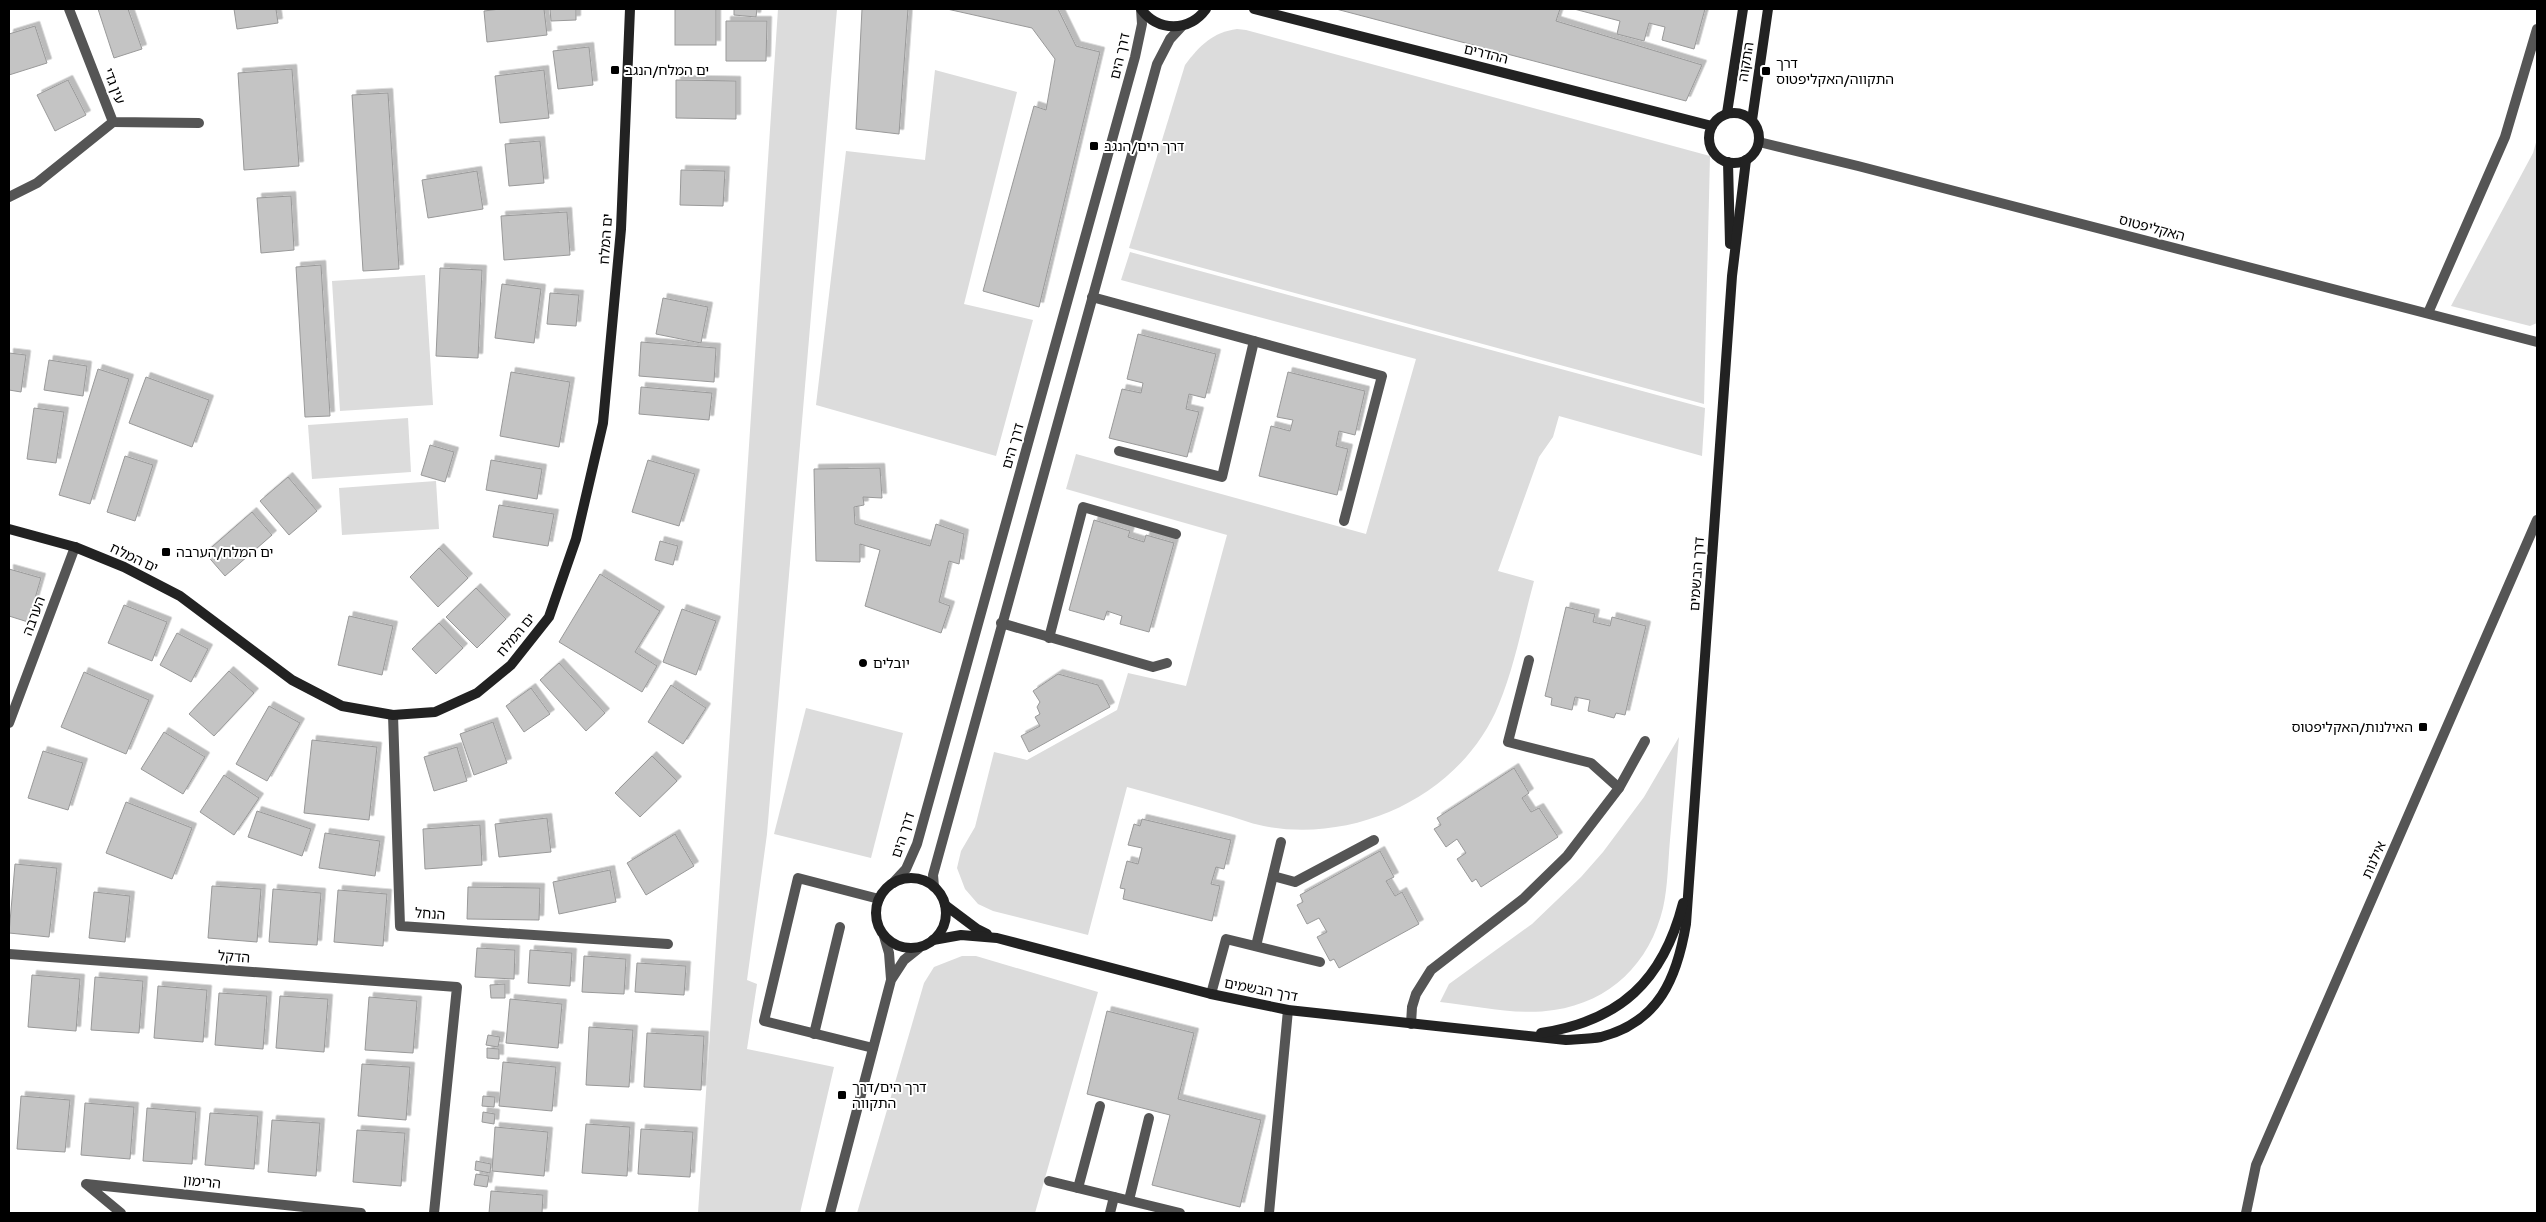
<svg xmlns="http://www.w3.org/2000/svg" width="2546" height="1222" viewBox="0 0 2546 1222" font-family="Signika,'Noto Sans Hebrew',sans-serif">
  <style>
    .green { fill: #dcdcdc }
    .building { fill: #c4c4c4; stroke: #999; filter: url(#shadow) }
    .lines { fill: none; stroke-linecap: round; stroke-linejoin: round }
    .lane { stroke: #555; stroke-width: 10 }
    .street { stroke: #555; stroke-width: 10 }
    .secondary { stroke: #222; stroke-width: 10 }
    .poi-dot { fill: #000; stroke: #fff; stroke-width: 2 }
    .labels { text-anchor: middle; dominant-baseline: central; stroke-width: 4; stroke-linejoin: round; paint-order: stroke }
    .street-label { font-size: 14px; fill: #000; stroke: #fff }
    .poi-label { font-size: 14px; fill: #000; stroke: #fff; text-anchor: start }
  </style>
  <defs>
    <filter id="shadow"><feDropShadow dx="4.5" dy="-4.5" stdDeviation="0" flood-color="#0004"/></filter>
  </defs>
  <rect width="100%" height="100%" fill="#fff"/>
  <g class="green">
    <polygon points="778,9 837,9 767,834 747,980 757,984 747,1049 834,1067 800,1213 698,1213"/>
    <path d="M1237,29L1246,30L1710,156L1704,404L1129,248L1185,65C1199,46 1213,32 1237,29Z"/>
    <polygon points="935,70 1017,92 964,304 1033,320 996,456 816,405 846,151 925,160"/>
    <polygon points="2537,139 2537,323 2530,326 2451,306 2533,153"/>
    <path d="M1130,252L1705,408L1702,456L1559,416L1553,437L1539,457L1498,571L1534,581C1523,621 1515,665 1499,704C1463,793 1361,842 1269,827C1255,825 1240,819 1226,815C1193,805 1160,796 1127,787L1088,935L993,911L978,904L965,889L957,868L961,851L975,827L994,752L1027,760L1117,710L1128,673L1186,686L1227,535L1066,489L1076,454L1366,534L1416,359L1121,280Z"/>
    <polygon points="425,275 433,405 340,411 332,281"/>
    <polygon points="408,418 411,472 312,479 308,425"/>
    <polygon points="436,481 439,529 342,535 339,488"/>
    <polygon points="806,708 903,733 871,858 774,834"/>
    <path d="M1679,737C1676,771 1673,806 1670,840C1668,862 1668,886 1663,908C1650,963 1610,1002 1554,1010C1518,1016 1477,1006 1440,1002L1449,984L1532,924L1581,877L1603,852L1644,797Z"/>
    <polygon points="962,956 976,956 1098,992 1035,1213 857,1213 924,983 934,967"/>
  </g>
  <g class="building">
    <polygon points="98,9 128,9 142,49 114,58"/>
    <polygon points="234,9 276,9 278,23 237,29"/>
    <polygon points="500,9 544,9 547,35 487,42 484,11"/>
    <polygon points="550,9 576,9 576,20 551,21"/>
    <rect x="675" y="9" width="41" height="36"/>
    <polygon points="734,9 757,9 756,17 734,15"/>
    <polygon points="862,9 908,9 899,134 856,129"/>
    <polygon points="947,9 1058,9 1076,46 1100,52 1039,307 983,291 1034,106 1046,110 1055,59 1032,28"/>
    <polygon points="1336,9 1560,9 1556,21 1702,65 1686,101"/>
    <polygon points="1574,9 1705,9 1694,49 1662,40 1665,27 1649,23 1644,41 1617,34 1620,21"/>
    <polygon points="726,21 767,21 766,61 726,61"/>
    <polygon points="35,26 47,63 9,75 9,34"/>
    <polygon points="589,47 593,85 558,89 553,51"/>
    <polygon points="292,69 299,166 244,170 238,73"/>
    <polygon points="544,70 549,118 500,123 495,76"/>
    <polygon points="68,80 86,115 55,131 37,95"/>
    <polygon points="676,80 736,81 736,119 676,118"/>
    <polygon points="388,93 399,269 363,271 352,95"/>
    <polygon points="540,141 544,183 509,186 505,144"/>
    <polygon points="681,170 725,171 723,206 680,205"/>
    <polygon points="477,171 483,209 428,218 422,180"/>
    <polygon points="291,196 294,250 261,253 257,198"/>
    <polygon points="567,212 570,255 504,260 501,216"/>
    <polygon points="321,265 330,416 305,417 296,267"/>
    <polygon points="440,268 482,270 478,358 436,356"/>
    <polygon points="502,284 541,289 534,343 495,338"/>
    <polygon points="550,293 579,295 576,326 547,324"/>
    <polygon points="663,298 708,307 701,343 656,334"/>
    <polygon points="1138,334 1216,354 1205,398 1189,394 1186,409 1199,412 1187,457 1109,438 1122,389 1141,393 1143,383 1127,379"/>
    <polygon points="641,342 716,348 714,382 639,376"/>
    <polygon points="9,353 26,355 21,392 9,390"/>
    <polygon points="49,360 87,366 83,396 44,390"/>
    <polygon points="98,369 129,379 90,504 59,495"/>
    <polygon points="511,372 570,382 559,447 500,436"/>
    <polygon points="1288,372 1365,391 1355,435 1339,431 1336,446 1348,449 1337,495 1259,476 1271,426 1290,431 1293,420 1277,417"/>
    <polygon points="146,377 209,400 192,447 129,423"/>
    <polygon points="641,387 712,393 709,420 639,414"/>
    <polygon points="34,408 64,412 56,463 27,459"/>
    <polygon points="430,445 454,452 445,482 421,475"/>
    <polygon points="125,456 153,465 135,521 107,512"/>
    <polygon points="491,460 542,469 537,499 486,490"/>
    <polygon points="648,460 695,474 679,526 632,512"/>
    <polygon points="880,468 882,498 863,497 864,505 854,507 855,524 930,546 936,524 964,534 959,564 949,561 939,602 950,606 941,633 865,606 880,550 860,544 860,562 816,561 814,469"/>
    <polygon points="288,477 317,511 289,535 260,501"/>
    <polygon points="499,505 554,514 548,546 493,537"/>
    <polygon points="252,512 272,535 225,576 205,553"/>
    <polygon points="1094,520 1130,531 1128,537 1144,542 1146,535 1174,543 1149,632 1120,624 1122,616 1107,611 1104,620 1069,610"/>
    <polygon points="660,541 678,546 673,565 655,560"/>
    <polygon points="439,548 468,578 438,607 410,577"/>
    <polygon points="9,569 41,578 28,622 9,616"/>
    <polygon points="600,574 660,611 635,652 657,666 642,692 559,642"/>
    <polygon points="476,588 506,619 477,648 446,617"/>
    <polygon points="124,605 167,622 152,661 108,643"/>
    <polygon points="1566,607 1595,614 1593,622 1610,626 1612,617 1646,626 1625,715 1616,713 1614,718 1588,711 1590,700 1575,697 1572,710 1551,705 1552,698 1545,696"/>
    <polygon points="682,609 716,621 696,675 663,662"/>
    <polygon points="349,616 393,626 382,675 338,665"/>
    <polygon points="439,623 463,648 436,674 412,649"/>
    <polygon points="177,633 208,649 191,682 160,665"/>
    <polygon points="559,663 605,713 586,731 540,680"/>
    <polygon points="229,671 254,693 214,736 189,714"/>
    <polygon points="84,672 149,700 126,754 61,727"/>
    <polygon points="1058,674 1098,685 1110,707 1029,752 1021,736 1040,726 1035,717 1040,714 1037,707 1040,702 1033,691"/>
    <polygon points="671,685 706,708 683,744 648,722"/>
    <polygon points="531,688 550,714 524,732 506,706"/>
    <polygon points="269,706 300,723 267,781 236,764"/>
    <polygon points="493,722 507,763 474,775 460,734"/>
    <polygon points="164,732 205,757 183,794 141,769"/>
    <polygon points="312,740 377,747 369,820 304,813"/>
    <polygon points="457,747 467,781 434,791 424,757"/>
    <polygon points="43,751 83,763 68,810 28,798"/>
    <polygon points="652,756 677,781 640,817 615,793"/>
    <polygon points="1514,768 1529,793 1522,798 1531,812 1539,808 1558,837 1481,887 1476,879 1472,882 1457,859 1466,853 1457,839 1446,847 1434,829 1441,825 1437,818"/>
    <polygon points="224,775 259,798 234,835 200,812"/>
    <polygon points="126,802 192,828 172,879 106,853"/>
    <polygon points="257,811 311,829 302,856 248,837"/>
    <polygon points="547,818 551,852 499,857 495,824"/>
    <polygon points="1142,819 1231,840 1224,869 1216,867 1211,884 1220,886 1212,921 1123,899 1125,889 1120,888 1127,861 1138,864 1142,848 1128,845 1134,824 1140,826"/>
    <polygon points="480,825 482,865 425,869 423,829"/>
    <polygon points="325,833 380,841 375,876 319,868"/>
    <polygon points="675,834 694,866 646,895 627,863"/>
    <polygon points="1380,851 1394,877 1386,881 1395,896 1402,892 1419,924 1339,968 1334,959 1330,961 1317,937 1327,932 1319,918 1307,924 1297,905 1303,902 1300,895"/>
    <polygon points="15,864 57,868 49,937 9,933"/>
    <polygon points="610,870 616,902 559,914 553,882"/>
    <polygon points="212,886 261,889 257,942 208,938"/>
    <polygon points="468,887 540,888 539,920 467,919"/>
    <polygon points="273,889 321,893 317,945 269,942"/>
    <polygon points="338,890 387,894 383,946 334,942"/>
    <polygon points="94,892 130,896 125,942 89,938"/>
    <polygon points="477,948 515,950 514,979 475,977"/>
    <polygon points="530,950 572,953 570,986 528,983"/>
    <polygon points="584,956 626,959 624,994 582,992"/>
    <polygon points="637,963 686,966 684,995 635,992"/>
    <polygon points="32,975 80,979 76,1031 28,1027"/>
    <polygon points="95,977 143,981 139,1033 91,1030"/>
    <polygon points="505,984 505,998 491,998 490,985"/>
    <polygon points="158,986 207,990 203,1042 154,1038"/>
    <polygon points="219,993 267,996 263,1049 215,1045"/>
    <polygon points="280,996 328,999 324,1052 276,1048"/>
    <polygon points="369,997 417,1001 413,1053 365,1050"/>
    <polygon points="510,999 562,1004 558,1048 506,1043"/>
    <polygon points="1107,1011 1194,1033 1178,1099 1261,1120 1240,1207 1152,1185 1170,1115 1087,1094"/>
    <polygon points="589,1027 633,1030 629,1087 586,1085"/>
    <polygon points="647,1033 704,1036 701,1090 644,1087"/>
    <polygon points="488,1035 500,1037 498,1047 486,1045"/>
    <polygon points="487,1048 499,1049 499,1059 487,1058"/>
    <polygon points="503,1062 556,1067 552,1111 499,1106"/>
    <polygon points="362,1064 410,1067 406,1120 358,1116"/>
    <polygon points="21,1096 70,1100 65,1152 17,1149"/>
    <polygon points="483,1096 495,1097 494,1107 482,1106"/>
    <polygon points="85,1103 134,1107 130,1159 81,1155"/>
    <polygon points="147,1108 196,1112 192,1164 143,1161"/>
    <polygon points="483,1112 495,1114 494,1124 482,1122"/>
    <polygon points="210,1113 258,1116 254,1169 205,1165"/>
    <polygon points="272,1120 320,1123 316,1176 268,1172"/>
    <polygon points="586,1124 630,1127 627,1176 582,1173"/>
    <polygon points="495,1127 548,1132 544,1176 492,1171"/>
    <polygon points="641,1129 693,1132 690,1177 638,1174"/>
    <polygon points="357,1130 405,1133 401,1186 353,1182"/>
    <polygon points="476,1161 491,1164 490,1173 475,1170"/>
    <polygon points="476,1174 489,1176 487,1187 474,1185"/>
    <polygon points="491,1191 543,1195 542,1213 489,1213"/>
  </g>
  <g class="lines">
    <g class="lane">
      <polyline points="1092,297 1382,376 1344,521"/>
      <polyline points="1119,451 1222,477 1254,341"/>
      <polyline points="1001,623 1153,667 1167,663"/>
      <polyline points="1049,638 1083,507 1176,534"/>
      <polyline points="1529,660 1508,742 1591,763 1619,788"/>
      <polyline points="1273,876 1295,882 1374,840"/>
      <polyline points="1256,946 1281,842"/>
      <polyline points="1211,994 1226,939 1320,962"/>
      <polyline points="1411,1024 1412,1007 1416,994 1431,970 1523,899 1567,856 1619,788 1645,741"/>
      <polyline points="814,1034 840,927"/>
      <polyline points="873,1048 764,1021 798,878 879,899"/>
      <polyline points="1049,1181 1180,1213"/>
      <polyline points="1078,1188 1100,1106"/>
      <polyline points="1129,1200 1149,1118"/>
      <polyline points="1110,1213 1114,1197"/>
      <polyline points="1269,1213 1288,1010"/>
    </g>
    <g class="street">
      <polyline points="69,9 113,122 199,123"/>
      <polyline points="1759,142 1858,166 2537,342"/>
      <polyline points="9,197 37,183 113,122"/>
      <polyline points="2428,313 2505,137 2537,29"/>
      <polyline points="393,715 400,926 668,944"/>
      <polyline points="9,723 75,547"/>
      <polyline points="893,883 906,869 917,844 1135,57 1142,24 1141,9"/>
      <polyline points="934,887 933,875 1157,64 1170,39 1182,26"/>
      <polyline points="884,936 889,953 891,979"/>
      <polyline points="9,954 457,987 434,1213"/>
      <polyline points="121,1213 86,1184 361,1213"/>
      <polyline points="830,1213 891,980 904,960 919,948"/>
      <polyline points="2246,1213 2256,1165 2537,520"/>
    </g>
    <g class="secondary">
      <path d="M1141,9C1158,32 1189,32 1206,9"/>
      <polyline points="1254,9 1712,126"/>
      <circle cx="1734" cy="138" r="25"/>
      <polyline points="1727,113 1743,9"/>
      <polyline points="1752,120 1768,9"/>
      <polyline points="1728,162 1730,244"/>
      <polyline points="9,529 75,547 124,567 180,596 292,680 342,706 393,715 435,712 477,693 511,665 549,617 576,539 603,423 621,229 630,9"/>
      <circle cx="911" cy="913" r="35"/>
      <polyline points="945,905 977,929 987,934"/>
      <path d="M933,940L961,935L997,938L1211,994L1288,1010L1566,1040C1578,1039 1590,1039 1601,1037C1659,1022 1677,978 1686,924L1732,276L1746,160"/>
      <path d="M1541,1033C1620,1021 1663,981 1683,903"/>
    </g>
  </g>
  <g class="poi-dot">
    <rect x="610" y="65" width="10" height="10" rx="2.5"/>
    <rect x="1761" y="66" width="10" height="10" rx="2.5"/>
    <rect x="1089" y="141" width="10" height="10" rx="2.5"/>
    <rect x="161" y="547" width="10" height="10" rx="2.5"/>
    <circle cx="863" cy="663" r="5"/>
    <rect x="2418" y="722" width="10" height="10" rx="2.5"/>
    <rect x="837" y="1090" width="10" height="10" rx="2.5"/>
  </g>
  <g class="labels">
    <g class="street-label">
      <text transform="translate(1486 54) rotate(14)">ההדרים</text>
      <text transform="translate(1120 56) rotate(-77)">דרך הים</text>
      <text transform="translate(1746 62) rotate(-81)">התקוה</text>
      <text transform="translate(114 86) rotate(69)">עין גדי</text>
      <text transform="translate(2152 228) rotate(15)">האקליפטוס</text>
      <text transform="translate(606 239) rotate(-86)">ים המלח</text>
      <text transform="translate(1013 446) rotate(-74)">דרך הים</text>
      <text transform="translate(134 558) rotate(25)">ים המלח</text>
      <text transform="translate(1697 574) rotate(-86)">דרך הבשמים</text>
      <text transform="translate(34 616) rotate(-70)">הערבה</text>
      <text transform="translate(516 635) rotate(-50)">ים המלח</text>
      <text transform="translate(903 835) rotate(-72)">דרך הים</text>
      <text transform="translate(2374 860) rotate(-66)">אילנות</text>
      <text transform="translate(430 914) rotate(4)">הנחל</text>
      <text transform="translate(234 957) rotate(4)">הדקל</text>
      <text transform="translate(1261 990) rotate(11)">דרך הבשמים</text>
      <text transform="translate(202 1182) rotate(6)">הרימון</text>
    </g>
    <g class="poi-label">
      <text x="1776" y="63">דרך<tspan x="1776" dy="16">התקווה/האקליפטוס</tspan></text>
      <text x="625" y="70">ים המלח/הנגב</text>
      <text x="1104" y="146">דרך הים/הנגב</text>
      <text x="176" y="552">ים המלח/הערבה</text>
      <text x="873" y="663">יובלים</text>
      <text x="2413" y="727" text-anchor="end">האילנות/האקליפטוס</text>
      <text x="852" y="1087">דרך הים/דרך<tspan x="852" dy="16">התקווה</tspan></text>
    </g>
  </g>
  <rect width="2546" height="1222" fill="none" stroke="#000000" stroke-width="20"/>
</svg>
